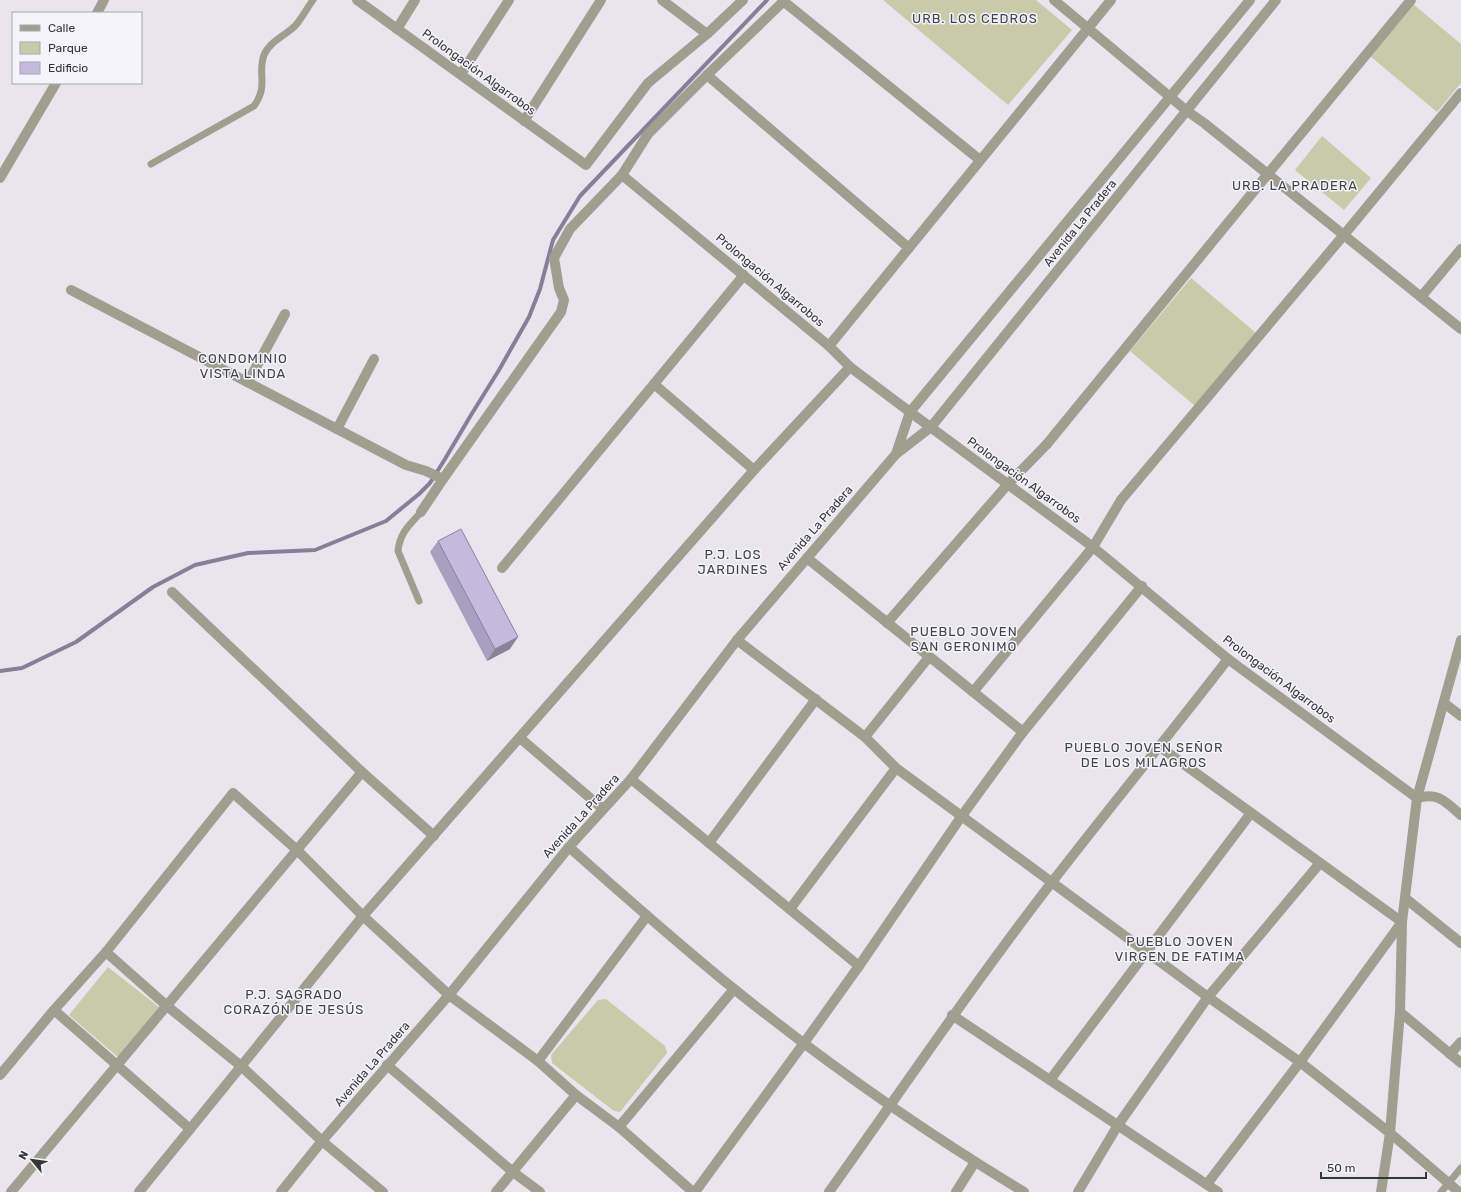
<svg xmlns="http://www.w3.org/2000/svg" width="1461" height="1192" viewBox="0 0 1461 1192" font-family="Rubik,sans-serif">
  <style>
    .green { fill: #c8cba9 }
    .lines { fill: none; stroke-linecap: round; stroke-linejoin: round }
    .stream { stroke: #877f98; stroke-width: 4 }
    .service { stroke: #9e9f8f; stroke-width: 7 }
    .pedestrian { stroke: #9e9f8f; stroke-width: 10 }
    .minor { stroke: #9e9f8f; stroke-width: 10 }
    .tertiary { stroke: #9e9f8f; stroke-width: 10 }
    .wall { fill: #a99fbe }
    .shaded-wall { fill: #8a829b }
    .building { fill: #c5b9dd; stroke: #8a829b }
    .labels { text-anchor: middle; dominant-baseline: central; stroke-width: 3; stroke-linejoin: round; paint-order: stroke }
    .street-label { font-size: 12px; fill: #363538; stroke: #f5f3fb }
    .neighbourhood-label { font-size: 13px; letter-spacing: 1px; fill: #45434a; stroke: #f5f3fb }
  </style>
  <rect width="100%" height="100%" fill="#e8e5ee"/>
  <g class="green">
    <polygon points="883,0 1036,0 1072,30 1008,105"/>
    <polygon points="1413,4 1461,44 1461,83 1437,112 1370,56"/>
    <polygon points="1322,136 1371,178 1344,210 1295,170"/>
    <polygon points="1191,278 1256,333 1195,406 1130,351"/>
    <polygon points="108,967 160,1008 119,1058 69,1015"/>
    <polygon points="606,999 665,1046 667,1053 620,1112 614,1111 552,1063 551,1055 598,1000"/>
  </g>
  <g class="lines">
    <polyline class="stream" points="0,671 22,668 76,642 153,587 195,565 248,553 315,550 386,521 419,494 430,483 445,459 471,415 499,370 529,317 540,289 553,240 580,196 767,0"/>
    <g class="service">
      <path d="M151,164L254,106C269,85 257,74 264,55C269,42 286,35 295,26C302,18 307,8 313,0"/>
      <path d="M419,601L398,551C400,532 409,526 421,512"/>
      <polyline points="1441,1192 1461,1168"/>
    </g>
    <g class="pedestrian">
      <polyline points="1047,444 1267,175"/>
      <polyline points="1121,500 1343,236"/>
    </g>
    <g class="minor">
      <polyline points="357,0 586,165 648,83 707,34 743,0"/>
      <polyline points="662,0 707,34"/>
      <polyline points="782,0 980,160"/>
      <polyline points="1054,0 1187,111 1204,123 1461,329"/>
      <polyline points="397,29 415,0"/>
      <polyline points="461,74 509,0"/>
      <polyline points="707,75 909,248"/>
      <polyline points="524,121 601,0"/>
      <polyline points="622,175 829,346 850,367 910,412"/>
      <polyline points="1267,175 1411,0"/>
      <polyline points="1343,236 1461,93"/>
      <polyline points="71,290 406,465 426,471 443,479"/>
      <polyline points="1421,297 1461,249"/>
      <polyline points="829,346 1111,0"/>
      <polyline points="248,382 285,314"/>
      <polyline points="654,384 754,470"/>
      <polyline points="337,429 374,359"/>
      <polyline points="421,512 443,479 561,312 564,300 559,288 554,258 570,229 622,175 648,134 707,75 785,0"/>
      <polyline points="807,558 1023,732"/>
      <polyline points="502,568 744,275"/>
      <polyline points="172,592 362,772 434,836"/>
      <polyline points="887,623 1008,484 1047,444"/>
      <polyline points="737,640 865,737 896,768 1208,997 1300,1062 1390,1133 1459,1192"/>
      <polyline points="973,692 1093,547 1121,500"/>
      <polyline points="1444,703 1461,716"/>
      <polyline points="865,737 929,657"/>
      <polyline points="520,738 603,809"/>
      <polyline points="1160,747 1402,922 1300,1062 1207,1184"/>
      <polyline points="631,779 859,966"/>
      <polyline points="709,843 816,699"/>
      <path d="M569,847C623,895 677,943 734,989C826,1063 923,1131 1024,1192"/>
      <polyline points="1405,898 1461,943"/>
      <polyline points="790,909 896,768"/>
      <polyline points="106,952 167,1006 241,1066 322,1141 383,1192"/>
      <polyline points="54,1010 190,1129"/>
      <polyline points="1400,1012 1461,1063"/>
      <polyline points="952,1015 1218,1192"/>
      <polyline points="1450,1054 1461,1042"/>
      <polyline points="538,1061 647,916"/>
      <polyline points="387,1065 513,1172 540,1192"/>
      <polyline points="0,1075 54,1010 106,952 233,793 297,850 363,916 449,995 538,1061 576,1095 619,1127 693,1192"/>
      <polyline points="1050,1080 1251,813"/>
      <polyline points="619,1127 734,989"/>
      <polyline points="11,1192 362,772"/>
      <polyline points="139,1192 363,916 754,470 850,367"/>
      <polyline points="496,1192 576,1095"/>
      <polyline points="695,1192 804,1043 859,966 961,817 1023,732 1142,586"/>
      <path d="M829,1192C903,1088 974,983 1052,882C1110,807 1170,734 1228,659"/>
      <polyline points="956,1192 975,1162"/>
      <polyline points="1078,1192 1118,1125 1208,997 1320,863"/>
    </g>
    <g class="tertiary">
      <polyline points="97,13 104,0"/>
      <polyline points="0,178 56,83"/>
      <path d="M910,412L1093,547L1228,659L1417,798C1439,792 1445,802 1461,815"/>
      <polyline points="896,454 910,412 1250,0"/>
      <polyline points="281,1192 322,1141 449,995 569,847 631,779 737,640 896,454 931,427 1276,0"/>
      <polyline points="1381,1192 1390,1133 1400,1012 1402,922 1417,798 1461,640"/>
    </g>
  </g>
  <polygon class="wall" points="438,541 510,649 487,661 430,552"/>
  <polygon class="shaded-wall" points="518,637 510,649 487,661 495,649"/>
  <polygon class="building" points="461,529 518,637 495,649 438,541"/>
  <g class="labels">
    <g class="street-label">
      <text transform="translate(479 72) rotate(36)">Prolongación Algarrobos</text>
      <text transform="translate(1080 223) rotate(-51)">Avenida La Pradera</text>
      <text transform="translate(770 280) rotate(40)">Prolongación Algarrobos</text>
      <text transform="translate(1024 480) rotate(36)">Prolongación Algarrobos</text>
      <text transform="translate(815 528) rotate(-49)">Avenida La Pradera</text>
      <text transform="translate(1279 679) rotate(37)">Prolongación Algarrobos</text>
      <text transform="translate(581 816) rotate(-48)">Avenida La Pradera</text>
      <text transform="translate(372 1064) rotate(-49)">Avenida La Pradera</text>
    </g>
    <g class="neighbourhood-label">
      <text x="975" y="18">URB. LOS CEDROS</text>
      <text x="1295" y="185">URB. LA PRADERA</text>
      <text x="243" y="358">CONDOMINIO<tspan x="243" dy="15">VISTA LINDA</tspan></text>
      <text x="733" y="554">P.J. LOS<tspan x="733" dy="15">JARDINES</tspan></text>
      <text x="964" y="631">PUEBLO JOVEN<tspan x="964" dy="15">SAN GERONIMO</tspan></text>
      <text x="1144" y="747">PUEBLO JOVEN SEÑOR<tspan x="1144" dy="15">DE LOS MILAGROS</tspan></text>
      <text x="1180" y="941">PUEBLO JOVEN<tspan x="1180" dy="15">VIRGEN DE FATIMA</tspan></text>
      <text x="294" y="994">P.J. SAGRADO<tspan x="294" dy="15">CORAZÓN DE JESÚS</tspan></text>
    </g>
  </g>
  <rect x="12" y="12" width="130" height="72" fill="#f5f3fb" stroke="#a9a7ad"/>
  <rect x="20" y="25" width="20" height="6" fill="#9e9f8f" stroke="#a9a7ad"/>
  <text x="48" y="32" font-size="12" fill="#363538">Calle</text>
  <rect x="20" y="42" width="20" height="12" fill="#c8cba9" stroke="#a9a7ad"/>
  <text x="48" y="52" font-size="12" fill="#363538">Parque</text>
  <rect x="20" y="62" width="20" height="12" fill="#c5b9dd" stroke="#a9a7ad"/>
  <text x="48" y="72" font-size="12" fill="#363538">Edificio</text>
  <g transform="translate(32 1160) rotate(299)" stroke="#f5f3fb" stroke-width="3" paint-order="stroke">
  <path d="M0-3L7 15L0 10L-7 15Z" fill="#363538"/>
  <text y="-6" font-size="11" font-weight="bold" text-anchor="middle" fill="#363538">N</text>
  </g>
  <path d="M1321 1172v6h105v-6" fill="none" stroke="#363538" stroke-width="2"/>
  <text x="1327" y="1172" font-size="12" fill="#363538" stroke="#f5f3fb" stroke-width="3" paint-order="stroke">50 m</text>
</svg>
